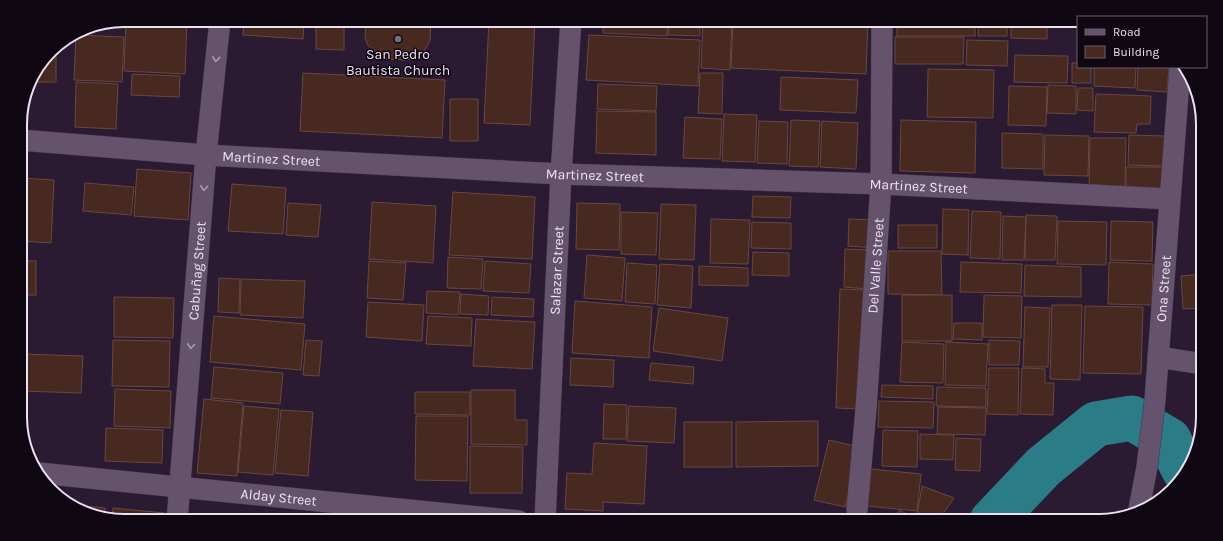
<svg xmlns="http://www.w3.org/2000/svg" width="1223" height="541" viewBox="0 0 1223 541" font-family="Karla,sans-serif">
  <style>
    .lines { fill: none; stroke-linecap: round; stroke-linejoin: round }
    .river { stroke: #2a7d86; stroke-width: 45 }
    .building { fill: #472920; stroke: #69483f }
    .minor-casing { stroke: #433549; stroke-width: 22 }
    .minor { stroke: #65536e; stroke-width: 21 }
    .oneway { stroke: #a89ab0 }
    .worship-dot { fill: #6b7280; stroke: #0f0812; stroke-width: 1.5 }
    .labels { text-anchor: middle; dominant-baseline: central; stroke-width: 3; stroke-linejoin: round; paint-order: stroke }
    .poi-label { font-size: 14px; fill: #ece1f1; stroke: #0f0812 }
    .street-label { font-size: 14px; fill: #ece1f1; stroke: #0f0812 }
    .rim { fill: none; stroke: #ece1f1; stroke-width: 2 }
  </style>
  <rect width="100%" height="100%" fill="#2a1a32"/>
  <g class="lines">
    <polyline class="river" points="992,521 1043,467 1096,424 1132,418 1169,440 1184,470"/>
  </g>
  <g class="building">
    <polygon points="126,20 187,20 185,74 124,71"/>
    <polygon points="244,20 304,20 303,39 243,35"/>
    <polygon points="316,20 344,20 344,50 316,49"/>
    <polygon points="366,20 431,20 430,41 422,55 414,58 406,60 384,59 377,55 367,44 365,37"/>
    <polygon points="489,20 535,20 530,125 484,123"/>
    <polygon points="603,20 667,20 667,36 603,33"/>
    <polygon points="669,20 700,20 700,36 668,35"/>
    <polygon points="703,20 732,20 730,70 701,68"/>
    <polygon points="733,20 868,20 866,74 731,68"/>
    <rect x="897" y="20" width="78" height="16"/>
    <polygon points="979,20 1007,20 1007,36 978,36"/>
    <polygon points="1011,20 1047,20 1047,39 1011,38"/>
    <polygon points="76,35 124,37 122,82 74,80"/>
    <polygon points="589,35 700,40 698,86 586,80"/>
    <polygon points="895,37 964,37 963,64 895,64"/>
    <polygon points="967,40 1008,41 1007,66 966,65"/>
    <polygon points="56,46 56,82 30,82 31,78"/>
    <polygon points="1015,55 1068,56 1067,83 1014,82"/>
    <polygon points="1072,63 1078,63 1078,67 1091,67 1091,83 1072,83"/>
    <polygon points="1094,67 1136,67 1135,88 1094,86"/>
    <polygon points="1138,67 1169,67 1167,92 1137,90"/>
    <polygon points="928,69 994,70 993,118 927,117"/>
    <polygon points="303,73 445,80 442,138 300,131"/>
    <polygon points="700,73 723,73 722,114 698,113"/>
    <polygon points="132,74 180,76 179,97 131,95"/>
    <polygon points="781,77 858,80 856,113 780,110"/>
    <polygon points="76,82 118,84 116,129 75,127"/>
    <polygon points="598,84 657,86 656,111 597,109"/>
    <polygon points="1048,85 1076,86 1076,114 1047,113"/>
    <polygon points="1009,86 1047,87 1046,126 1008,125"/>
    <polygon points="1078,88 1093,88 1093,111 1077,110"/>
    <polygon points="1096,94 1151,96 1150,124 1137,124 1136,133 1094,132"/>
    <rect x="450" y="99" width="28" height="42"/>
    <polygon points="597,111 656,112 656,155 596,153"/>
    <polygon points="724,114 757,115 755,162 722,161"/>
    <polygon points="685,117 722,119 720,159 683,158"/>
    <polygon points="791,120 820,121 818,167 789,166"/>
    <polygon points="901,120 976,122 975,173 900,171"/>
    <polygon points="759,121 788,122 787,164 757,163"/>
    <polygon points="822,121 858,123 856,169 820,167"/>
    <polygon points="1002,133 1043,134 1043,169 1002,168"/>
    <polygon points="1045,135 1089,136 1088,176 1044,175"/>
    <polygon points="1129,135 1165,136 1164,166 1128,165"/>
    <polygon points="1090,138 1126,138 1125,187 1089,186"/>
    <polygon points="1126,167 1163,167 1163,190 1126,189"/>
    <polygon points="137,169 191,173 188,220 134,216"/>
    <polygon points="20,178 54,180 51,243 21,241"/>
    <polygon points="85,183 134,187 131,215 83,211"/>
    <polygon points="232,184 286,188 283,234 228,231"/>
    <polygon points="453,192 535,197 532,259 449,255"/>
    <polygon points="753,196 791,197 790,218 752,217"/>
    <polygon points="372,202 436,206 433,263 369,259"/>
    <polygon points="288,203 321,205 318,237 286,235"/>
    <polygon points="577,203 620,204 619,250 576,249"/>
    <polygon points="661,204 696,205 694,260 659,259"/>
    <polygon points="943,209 969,210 968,255 942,254"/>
    <polygon points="972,211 1001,212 1000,259 970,258"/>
    <polygon points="621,212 658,213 656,255 621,254"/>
    <polygon points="1026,215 1057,216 1055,260 1025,260"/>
    <polygon points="1003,216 1026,217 1024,260 1002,260"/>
    <polygon points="711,219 750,220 748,264 710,263"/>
    <polygon points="849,219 877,220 875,248 848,246"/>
    <polygon points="1058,221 1107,222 1106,265 1057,264"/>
    <polygon points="1111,221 1153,222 1152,261 1110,260"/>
    <polygon points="752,222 791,223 791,249 751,248"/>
    <rect x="898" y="225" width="39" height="23"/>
    <polygon points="845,249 870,250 868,289 844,287"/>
    <polygon points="888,251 941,251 942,295 888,294"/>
    <polygon points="753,252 789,253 789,276 752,275"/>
    <polygon points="587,255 625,258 622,301 584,298"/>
    <polygon points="448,257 483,259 481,289 447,288"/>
    <rect x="21" y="261" width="15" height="34"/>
    <polygon points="369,261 406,263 403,300 367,298"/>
    <polygon points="485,261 531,264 529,293 483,291"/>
    <polygon points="961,262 1022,264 1021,293 960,292"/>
    <polygon points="1109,262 1153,264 1152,305 1108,304"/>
    <polygon points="627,263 657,265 655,304 625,302"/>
    <polygon points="660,264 693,266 691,308 657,305"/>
    <polygon points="1025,265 1081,267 1081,297 1024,296"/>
    <polygon points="699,266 748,268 748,286 699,285"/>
    <polygon points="1203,274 1203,308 1183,309 1181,276"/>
    <polygon points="219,278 240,279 239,313 218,312"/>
    <polygon points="241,279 305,281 303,318 240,315"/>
    <polygon points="840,289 865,290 860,409 836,408"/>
    <polygon points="427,291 460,292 458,315 426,313"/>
    <polygon points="461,294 489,296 488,315 460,314"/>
    <rect x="902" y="295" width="50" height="46"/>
    <polygon points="984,295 1022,296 1021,338 983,337"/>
    <polygon points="114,297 174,298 173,338 114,337"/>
    <polygon points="492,297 534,299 533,317 491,315"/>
    <polygon points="575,301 652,307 649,358 572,353"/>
    <polygon points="368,302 424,305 422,341 366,337"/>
    <polygon points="1052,305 1082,305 1080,380 1050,379"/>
    <polygon points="1085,306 1143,307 1141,374 1083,373"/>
    <polygon points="1025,307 1050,308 1048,367 1023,367"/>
    <polygon points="659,308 728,318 722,361 653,351"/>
    <polygon points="214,316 305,324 301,370 210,362"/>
    <polygon points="428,316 472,318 471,346 426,344"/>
    <polygon points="476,319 535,322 532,369 473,366"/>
    <polygon points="954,323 982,323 982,340 953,339"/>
    <polygon points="1203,330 1203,354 1198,353"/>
    <polygon points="113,340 170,341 169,387 112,386"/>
    <polygon points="306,340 322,341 319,376 303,375"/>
    <polygon points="989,340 1020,341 1019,365 989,365"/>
    <polygon points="902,342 944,344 943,383 900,382"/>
    <polygon points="946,342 988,344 986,386 945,385"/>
    <polygon points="22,354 83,356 81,393 21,391"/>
    <polygon points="571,358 614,360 613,387 570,385"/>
    <polygon points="651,363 694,367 693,384 649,380"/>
    <polygon points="214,367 283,373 280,404 211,398"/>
    <polygon points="989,368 1019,368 1018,415 987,414"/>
    <polygon points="1022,368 1045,369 1045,383 1054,383 1053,415 1020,414"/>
    <polygon points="882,385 933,386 933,399 881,397"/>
    <polygon points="937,387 986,388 986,407 936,406"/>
    <polygon points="115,389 171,391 170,428 114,426"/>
    <polygon points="471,390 515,390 515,420 527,420 527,445 471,444"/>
    <polygon points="415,392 470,392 470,415 415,414"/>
    <polygon points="204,399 243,403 237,476 197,473"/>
    <polygon points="879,401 934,402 933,428 878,427"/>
    <polygon points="604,404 627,405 626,439 603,439"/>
    <polygon points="244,406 279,409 273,475 238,472"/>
    <polygon points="629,406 676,408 674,443 627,441"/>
    <polygon points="938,407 986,408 985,435 937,434"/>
    <polygon points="281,410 313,412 308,476 275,473"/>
    <polygon points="416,416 468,416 467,481 415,480"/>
    <polygon points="818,421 818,466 736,467 736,422"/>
    <rect x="684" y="422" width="48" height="45"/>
    <polygon points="106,428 163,430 162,463 105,461"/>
    <polygon points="883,430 918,431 917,467 882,466"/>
    <polygon points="920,434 954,435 953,460 920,459"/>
    <polygon points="956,438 981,439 980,471 955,470"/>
    <polygon points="829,440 859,447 845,507 814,500"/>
    <polygon points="594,443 647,446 644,504 603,502 603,511 565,509 567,473 592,474"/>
    <polygon points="470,446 523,447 522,493 470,493"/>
    <polygon points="871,469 921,474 917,511 867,506"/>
    <polygon points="922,486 954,498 938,521 917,516"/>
    <polygon points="74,505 105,508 104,517 85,513"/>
    <polygon points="113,508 165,513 164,521 124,521 112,519"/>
    <polygon points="899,510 920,521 893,521"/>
  </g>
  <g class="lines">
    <defs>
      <g id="minor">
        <path id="s1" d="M20,140L206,155L561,174L881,184L1170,199"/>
        <polyline points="1158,357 1203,364"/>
        <path id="s2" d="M39,473L519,521"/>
        <path id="s3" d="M1139,509L1147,467L1155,400L1180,67"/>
        <path id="s4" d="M857,510L866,409L881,184L882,20"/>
        <path id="s5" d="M177,521L206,155L220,20"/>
        <path id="s6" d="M545,521L561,174L571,20"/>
      </g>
    </defs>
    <use href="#minor" class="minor-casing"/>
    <use href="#minor" class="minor"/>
  </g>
  <defs><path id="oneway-chevron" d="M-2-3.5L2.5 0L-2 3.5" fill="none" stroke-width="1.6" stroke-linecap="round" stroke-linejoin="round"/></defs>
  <g class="oneway">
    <use href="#oneway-chevron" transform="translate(216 59) rotate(96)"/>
    <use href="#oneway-chevron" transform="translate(204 188) rotate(94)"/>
    <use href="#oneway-chevron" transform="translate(191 346) rotate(94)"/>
  </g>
  <circle class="worship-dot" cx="398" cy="39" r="4"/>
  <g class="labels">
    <g class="poi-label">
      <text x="398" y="54">San Pedro<tspan x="398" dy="16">Bautista Church</tspan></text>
    </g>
    <g class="street-label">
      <text stroke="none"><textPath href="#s1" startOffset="252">Martinez Street</textPath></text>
      <text stroke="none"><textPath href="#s1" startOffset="576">Martinez Street</textPath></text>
      <text stroke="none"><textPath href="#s1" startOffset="900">Martinez Street</textPath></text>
      <text stroke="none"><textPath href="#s4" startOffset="245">Del Valle Street</textPath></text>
      <text stroke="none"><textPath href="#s5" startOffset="251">Cabuñag Street</textPath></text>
      <text stroke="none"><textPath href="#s6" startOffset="251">Salazar Street</textPath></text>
      <text stroke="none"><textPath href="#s3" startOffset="222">Ona Street</textPath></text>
      <text stroke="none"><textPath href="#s2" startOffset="241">Alday Street</textPath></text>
    </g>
  </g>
  <path d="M0 0H1223V541H0ZM124 27H1099A97 97 0 0 1 1196 124V417A97 97 0 0 1 1099 514H124A97 97 0 0 1 27 417V124A97 97 0 0 1 124 27Z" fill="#0f0812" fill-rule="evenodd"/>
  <path class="rim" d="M124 27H1099A97 97 0 0 1 1196 124V417A97 97 0 0 1 1099 514H124A97 97 0 0 1 27 417V124A97 97 0 0 1 124 27Z"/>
  <rect x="1077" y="16" width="130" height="52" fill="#0f0812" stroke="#675f6b"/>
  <rect x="1085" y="29" width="20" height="6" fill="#65536e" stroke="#675f6b"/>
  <text x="1113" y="36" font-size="12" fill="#ece1f1">Road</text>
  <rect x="1085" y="46" width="20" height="12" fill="#472920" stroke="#675f6b"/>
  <text x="1113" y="56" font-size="12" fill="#ece1f1">Building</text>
</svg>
